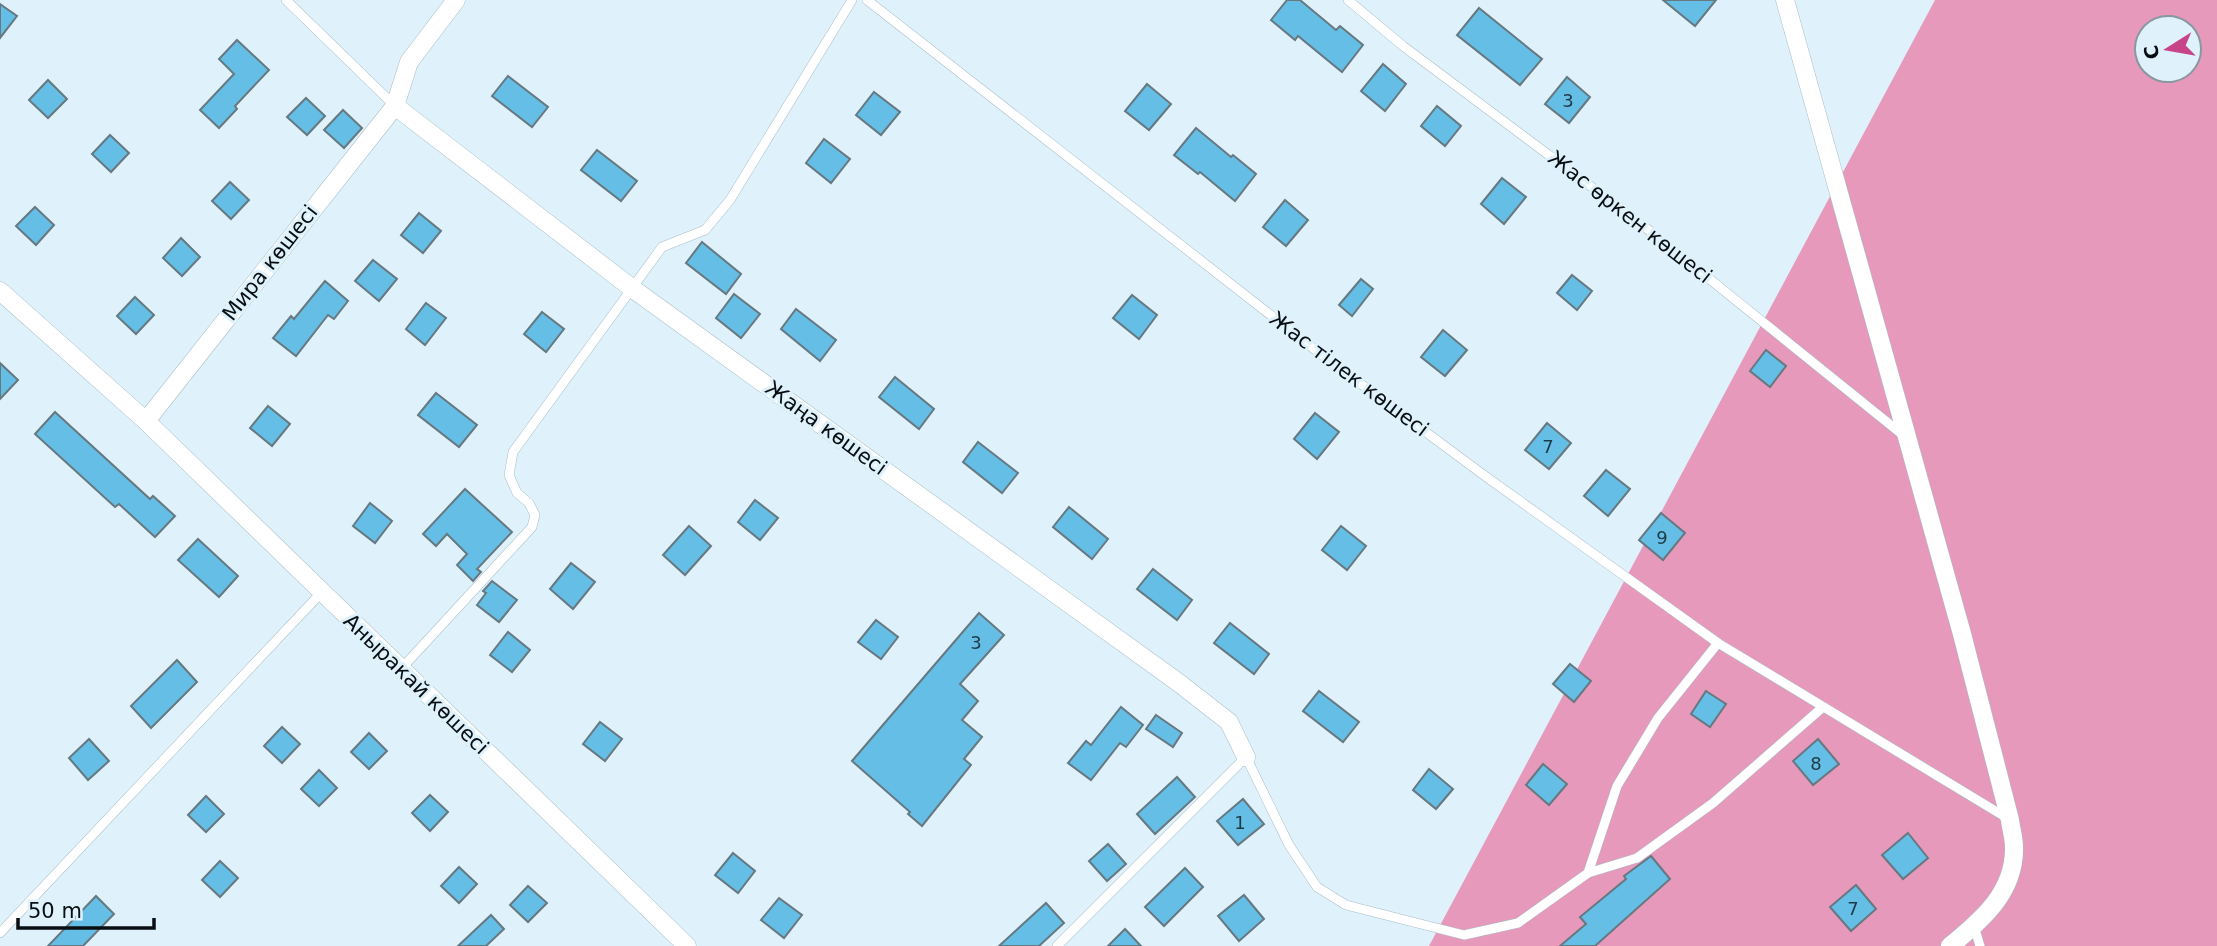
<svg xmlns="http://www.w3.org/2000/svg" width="2217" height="946" viewBox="0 0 2217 946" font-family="'DejaVu Sans',sans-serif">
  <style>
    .forest { fill: #e799bc; fill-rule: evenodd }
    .building { fill: #65bee5; stroke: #667880; stroke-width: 2 }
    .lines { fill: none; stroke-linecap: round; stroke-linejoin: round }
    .lane-casing { stroke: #aabdc6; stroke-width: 10 }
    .street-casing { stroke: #aabdc6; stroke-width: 19 }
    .lane { stroke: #fff; stroke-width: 9 }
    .street { stroke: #fff; stroke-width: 18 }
    .labels { text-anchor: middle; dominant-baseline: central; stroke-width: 6; stroke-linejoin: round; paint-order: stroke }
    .number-label { font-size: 18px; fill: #1f3a46 }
    .street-label { font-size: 21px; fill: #080e11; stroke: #dff2fc }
  </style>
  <rect width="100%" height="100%" fill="#dff2fc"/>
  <path class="forest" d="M1935,0H2217V946H1429ZM2147,28H2189V70H2147Z"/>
  <g class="building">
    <polygon points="1287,0 1300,0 1336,30 1340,26 1363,45 1342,72 1298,36 1295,40 1271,20"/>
    <polygon points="1663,0 1716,0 1695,26"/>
    <polygon points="0,4 17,16 0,38"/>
    <polygon points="1479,8 1542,59 1520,85 1457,35"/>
    <polygon points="237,40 269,70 235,106 237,109 219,128 200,110 234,74 219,59"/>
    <polygon points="1383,64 1406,84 1385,111 1361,91"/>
    <polygon points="508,76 548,107 532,127 492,96"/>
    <polygon points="1567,77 1590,97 1569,123 1545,104"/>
    <polygon points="48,80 67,99 48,118 29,100"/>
    <polygon points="1147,84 1171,104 1149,130 1125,111"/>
    <polygon points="874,92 900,112 881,135 856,115"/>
    <polygon points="306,98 325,116 307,135 287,117"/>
    <polygon points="1437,106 1461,126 1445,146 1421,126"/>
    <polygon points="343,110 362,128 344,148 324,130"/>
    <polygon points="1196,128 1231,157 1233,155 1256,174 1235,201 1200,172 1198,174 1174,155"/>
    <polygon points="110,135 129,153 111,172 92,154"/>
    <polygon points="824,139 850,159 831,183 806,163"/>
    <polygon points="597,150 637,181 621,201 581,170"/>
    <polygon points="1502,178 1526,197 1504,224 1481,204"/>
    <polygon points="230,182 249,200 231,219 212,201"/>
    <polygon points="1285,200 1308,220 1286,246 1263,227"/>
    <polygon points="35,207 54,225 36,245 16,226"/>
    <polygon points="419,213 441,231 423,253 401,235"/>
    <polygon points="181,238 200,257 182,276 163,258"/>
    <polygon points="702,242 741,274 726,294 686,263"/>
    <polygon points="373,260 397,279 379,301 355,281"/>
    <polygon points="1572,275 1592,291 1577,310 1557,293"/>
    <polygon points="1361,279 1373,289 1352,316 1339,305"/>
    <polygon points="325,281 348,301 334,319 328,315 296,356 273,338 291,316 294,319"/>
    <polygon points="734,294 760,314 741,338 716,318"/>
    <polygon points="1132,295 1157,315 1139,339 1113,318"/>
    <polygon points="135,297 154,315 136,334 117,316"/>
    <polygon points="426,303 446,318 425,345 406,329"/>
    <polygon points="796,309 836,340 820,361 781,329"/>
    <polygon points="542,312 564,329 546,352 524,334"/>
    <polygon points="1443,330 1467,350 1445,376 1421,357"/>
    <polygon points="1766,350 1786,366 1770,387 1750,371"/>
    <polygon points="0,363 18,380 0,399"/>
    <polygon points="895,377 934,409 919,429 879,397"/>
    <polygon points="436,393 477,425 459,447 418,415"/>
    <polygon points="268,406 290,424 272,446 250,428"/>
    <polygon points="55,412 150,499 153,496 175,516 155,537 119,504 115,507 35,434"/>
    <polygon points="1315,413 1339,432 1317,459 1294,439"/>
    <polygon points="1547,423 1571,443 1549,469 1525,450"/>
    <polygon points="978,442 1018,473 1002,493 963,462"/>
    <polygon points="1606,470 1630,489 1608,516 1584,496"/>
    <polygon points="465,489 512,532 477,569 481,572 473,581 457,565 467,554 447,534 436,546 423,534"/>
    <polygon points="755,500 778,518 760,540 738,522"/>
    <polygon points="370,503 392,521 375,543 353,526"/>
    <polygon points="1069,507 1108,539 1092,559 1053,527"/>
    <polygon points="1661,513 1685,533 1663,560 1639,540"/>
    <polygon points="689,526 711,546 685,575 663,555"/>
    <polygon points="1341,526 1366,546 1347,570 1322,550"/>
    <polygon points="198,539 238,576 219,597 178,560"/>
    <polygon points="571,563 595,582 573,609 550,589"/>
    <polygon points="1153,569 1192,600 1177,620 1137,589"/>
    <polygon points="492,581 517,600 499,622 477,605 486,593 483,591"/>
    <polygon points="979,613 1004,635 960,684 978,701 962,720 982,737 964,759 971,765 922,826 908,814 910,812 852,761"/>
    <polygon points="876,620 898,637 881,659 858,642"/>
    <polygon points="1230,623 1269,654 1254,674 1214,643"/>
    <polygon points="508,632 530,650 512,672 490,655"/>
    <polygon points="177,660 197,682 151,728 131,706"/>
    <polygon points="1570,664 1591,681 1574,702 1553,684"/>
    <polygon points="1319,691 1359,722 1343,742 1303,711"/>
    <polygon points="1706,691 1726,704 1710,727 1691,714"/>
    <polygon points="1121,707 1143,725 1126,747 1120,743 1091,780 1068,763 1086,741 1091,745"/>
    <polygon points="1156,715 1182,733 1173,747 1146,729"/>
    <polygon points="600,722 622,739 605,761 583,744"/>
    <polygon points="282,727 300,744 282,763 264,746"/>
    <polygon points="369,733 387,751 369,769 351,752"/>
    <polygon points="89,739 109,761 88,780 69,758"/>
    <polygon points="1818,739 1839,764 1813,785 1793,761"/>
    <polygon points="1543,764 1567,784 1549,805 1526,785"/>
    <polygon points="1429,769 1453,789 1436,809 1413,790"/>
    <polygon points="319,770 337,788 319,806 301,789"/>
    <polygon points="1177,777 1195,797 1155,834 1137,814"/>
    <polygon points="430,795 448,812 430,831 412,813"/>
    <polygon points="206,796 224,814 206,832 188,815"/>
    <polygon points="1243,799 1264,824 1238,845 1217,821"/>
    <polygon points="1908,833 1928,858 1903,879 1882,855"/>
    <polygon points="1108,844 1126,864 1107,881 1089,861"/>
    <polygon points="733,853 755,871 738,893 715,875"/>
    <polygon points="1651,856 1670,879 1595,946 1560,946 1586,924 1580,917 1626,879 1624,876"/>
    <polygon points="220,861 238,878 220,897 202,880"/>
    <polygon points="459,867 477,884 459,903 441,886"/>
    <polygon points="1185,868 1203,887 1164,926 1145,907"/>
    <polygon points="1856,885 1876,909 1851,931 1830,907"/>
    <polygon points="528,886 547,903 528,922 510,905"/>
    <polygon points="1244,895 1264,919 1239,941 1218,916"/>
    <polygon points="96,896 114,914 83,946 48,946"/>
    <polygon points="779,898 802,915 784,938 761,920"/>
    <polygon points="1046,903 1064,923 1039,946 999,946"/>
    <polygon points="491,915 504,929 486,946 458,946"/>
    <polygon points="1125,929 1141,946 1108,946"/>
  </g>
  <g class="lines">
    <defs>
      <g id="lane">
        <polyline points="286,0 395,106"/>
        <polyline points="867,0 1318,352 1485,476 1718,643 2007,818"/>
        <polyline points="1348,0 1403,46 1645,227 1903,435"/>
        <polyline points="401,669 532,527 535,515 529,503 517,493 509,475 513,452 662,247 705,230 730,200 852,0"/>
        <polyline points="1588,873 1617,786 1658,718 1718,643"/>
        <polyline points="1974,926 1980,946"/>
        <polyline points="0,933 321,593"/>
        <polyline points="1057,946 1246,757 1289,845 1317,887 1346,905 1464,935 1518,923 1588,873 1637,858 1713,803 1823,707"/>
      </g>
      <g id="street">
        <path d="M1785,0L1962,634L2010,820C2011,829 2014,838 2014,847C2015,892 1982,920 1950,946"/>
        <polyline points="395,106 633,289 1179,683 1229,722 1246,757"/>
        <polyline points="0,291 146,421 687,946"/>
        <polyline points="146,421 395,106 409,62 456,0"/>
      </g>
    </defs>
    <use href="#lane" class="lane-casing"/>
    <use href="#street" class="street-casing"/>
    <use href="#lane" class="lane"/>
    <use href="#street" class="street"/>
  </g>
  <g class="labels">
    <g class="number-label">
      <text x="1568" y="100">3</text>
      <text x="1548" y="446">7</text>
      <text x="1662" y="537">9</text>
      <text x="976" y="642">3</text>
      <text x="1816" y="763">8</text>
      <text x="1240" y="822">1</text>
      <text x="1853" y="908">7</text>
    </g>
    <g class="street-label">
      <text transform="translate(1630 217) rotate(38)">Жас өркен көшесі</text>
      <text transform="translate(270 263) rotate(-52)">Мира көшесі</text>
      <text transform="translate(1349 374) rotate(37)">Жас тілек көшесі</text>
      <text transform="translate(826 428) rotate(36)">Жаңа көшесі</text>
      <text transform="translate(416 684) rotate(44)">Аныракай көшесі</text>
    </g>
  </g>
  <g transform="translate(2168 49) rotate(259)"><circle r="33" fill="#dff2fc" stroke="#89979e" stroke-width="2"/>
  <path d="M0-5L12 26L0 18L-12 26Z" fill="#c84489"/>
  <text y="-10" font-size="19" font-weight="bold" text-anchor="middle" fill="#080e11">С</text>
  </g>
  <path d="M18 918v10h136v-10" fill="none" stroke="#080e11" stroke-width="3.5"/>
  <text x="28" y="918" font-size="21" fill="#080e11" stroke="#dff2fc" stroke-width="5" paint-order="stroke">50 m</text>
</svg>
